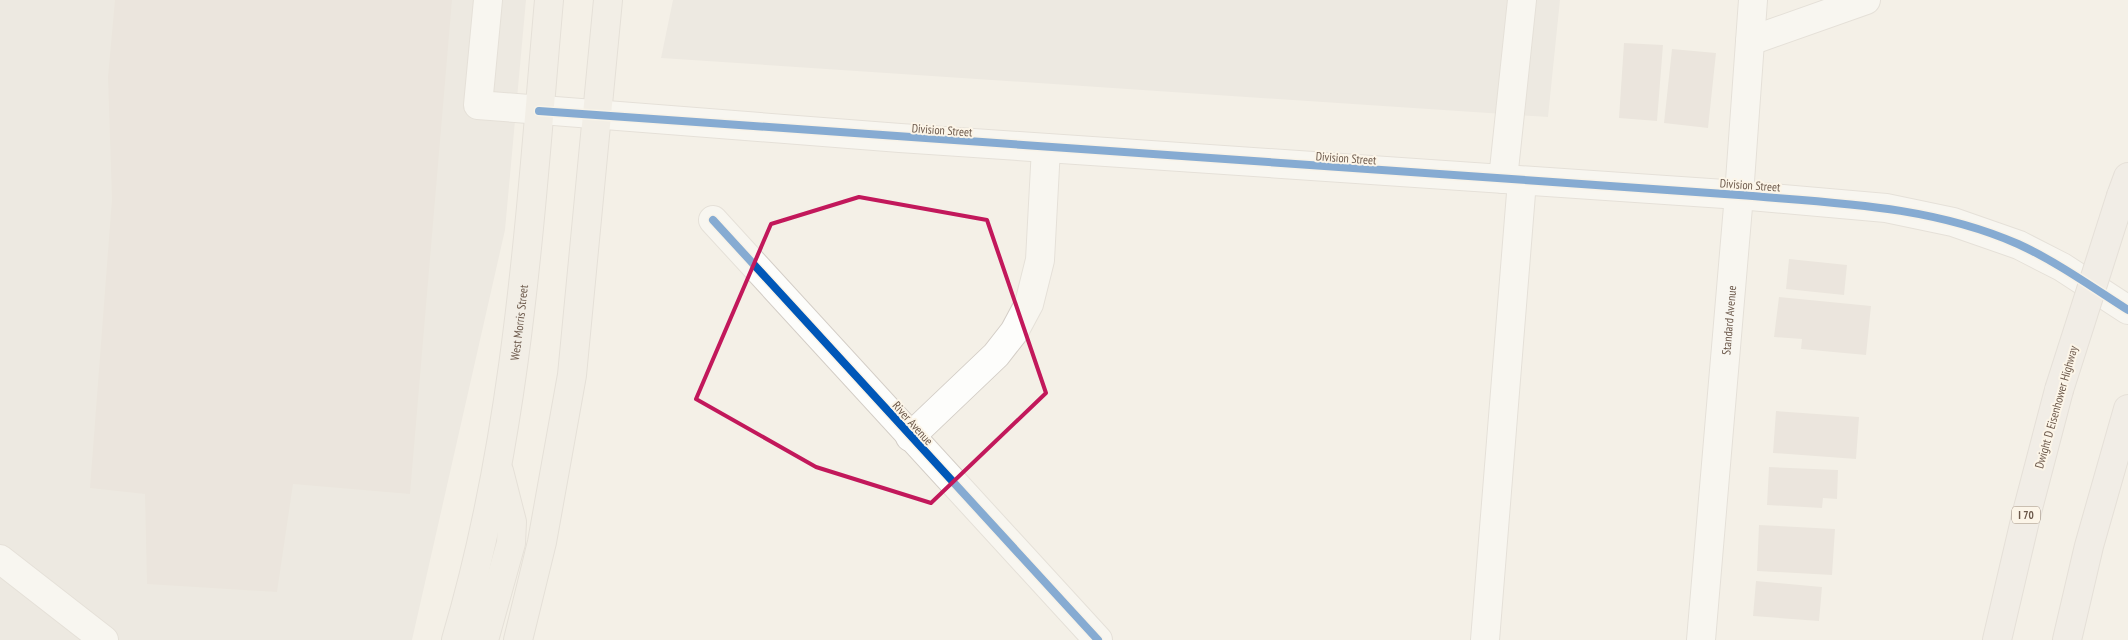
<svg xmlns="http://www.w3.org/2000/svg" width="2128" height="640" viewBox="0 0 2128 640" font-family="'PT Sans Narrow',sans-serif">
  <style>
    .industrial { fill: #e5e0d9 }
    .building { fill: #e0d8d0 }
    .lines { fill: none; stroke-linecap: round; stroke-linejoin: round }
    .minor-casing { stroke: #d3cdc6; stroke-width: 30 }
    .major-casing { stroke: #d3ccc5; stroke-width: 30 }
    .highway-casing { stroke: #d3ccc5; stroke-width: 30 }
    .minor { stroke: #fdfdfb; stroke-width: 28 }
    .major { stroke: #f0ece4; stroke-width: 28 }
    .highway { stroke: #eee8e4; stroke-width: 28 }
    .highway-bridge-casing { stroke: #d3ccc5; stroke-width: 30; stroke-linecap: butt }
    .highway-bridge { stroke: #eee8e4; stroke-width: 28 }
    .cycleway-casing { stroke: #fcf5e8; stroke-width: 11 }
    .cycleway { stroke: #0057b8; stroke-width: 8 }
    .marked { fill: none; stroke: #c2185b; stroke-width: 4; stroke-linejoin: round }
    .labels { text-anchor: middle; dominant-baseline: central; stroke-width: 4; stroke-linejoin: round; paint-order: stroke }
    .shield { fill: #fcf5e8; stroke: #98887b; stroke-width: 1 }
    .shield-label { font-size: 11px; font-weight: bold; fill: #6d5a4c }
    .street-label { font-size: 12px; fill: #6d5a4c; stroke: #fcf5e8 }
  </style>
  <rect width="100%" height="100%" fill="#f4f0e7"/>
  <g class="industrial">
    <polygon points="0,0 526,0 505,230 412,640 0,640"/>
    <polygon points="673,0 1560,0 1548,117 661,58"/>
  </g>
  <g class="building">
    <polygon points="115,0 452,0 410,494 293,484 277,592 147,584 145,494 90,488 112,199 108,77"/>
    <polygon points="1624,43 1663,45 1657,121 1619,118"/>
    <polygon points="1672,49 1716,53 1708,128 1664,123"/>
    <polygon points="1789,259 1847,265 1844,295 1786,289"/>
    <polygon points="1779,297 1871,306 1866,355 1801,349 1802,339 1774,337"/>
    <polygon points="1776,411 1859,417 1856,459 1773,453"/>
    <polygon points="1769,467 1838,470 1837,499 1823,498 1822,508 1767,505"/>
    <polygon points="1759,525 1835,529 1832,575 1757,571"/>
    <polygon points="1756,581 1822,587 1819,621 1753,616"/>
  </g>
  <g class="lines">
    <defs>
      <g id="minor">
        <polyline points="488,0 478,105 900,138 1739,195 1886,208 1953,222 2019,245 2062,267 2128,310"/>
        <polyline points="1750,41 1866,0"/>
        <polyline points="1503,179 1522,0"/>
        <polyline points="713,220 1098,640"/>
        <polyline points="910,437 996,355 1014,332 1029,304 1040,260 1046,148"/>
        <polyline points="0,559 104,640"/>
        <polyline points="1485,640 1522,181"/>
        <path id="s1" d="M1701,640L1739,195L1753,0"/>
      </g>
      <g id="major">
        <path id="s2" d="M456,640C518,432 530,215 549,0"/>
        <polyline points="484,640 511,543 512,522 499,471"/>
        <polyline points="518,640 542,542 572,375 608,0"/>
      </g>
      <g id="highway">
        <polyline points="2121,196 2128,177"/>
        <polyline points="1997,640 2027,512 2059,390"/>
        <polyline points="2067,640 2089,546 2128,409"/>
      </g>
    </defs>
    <use href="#minor" class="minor-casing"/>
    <use href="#major" class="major-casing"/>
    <use href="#highway" class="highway-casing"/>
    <use href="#minor" class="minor"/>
    <use href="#major" class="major"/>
    <use href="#highway" class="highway"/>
    <defs>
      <polyline id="highway-bridge" points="2059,390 2121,196"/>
    </defs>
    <use href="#highway-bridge" class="highway-bridge-casing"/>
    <use href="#highway-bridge" class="highway-bridge"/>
    <defs>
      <g id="cycleway">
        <path d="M539,111L1739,195C1833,203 1930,205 2018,244C2057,262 2092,287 2128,310"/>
        <polyline points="713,220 1098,640"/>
      </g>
    </defs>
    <use href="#cycleway" class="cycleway-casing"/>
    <use href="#cycleway" class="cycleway"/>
  </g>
  <path d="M0 0H2128V640H0ZM859,197L987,220L1046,393L931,503L816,467L696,399L771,224Z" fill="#f4f0e7" fill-opacity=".55" fill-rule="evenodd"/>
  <path class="marked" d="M859,197L987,220L1046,393L931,503L816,467L696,399L771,224Z"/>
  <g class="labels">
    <rect class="shield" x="2012" y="506.5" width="28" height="17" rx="4"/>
    <g class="shield-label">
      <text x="2026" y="515">I 70</text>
    </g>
    <g class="street-label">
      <text transform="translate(942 130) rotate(4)">Division Street</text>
      <text transform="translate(1346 158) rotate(4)">Division Street</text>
      <text transform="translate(1750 185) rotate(4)">Division Street</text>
      <text stroke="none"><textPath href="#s1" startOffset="321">Standard Avenue</textPath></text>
      <text stroke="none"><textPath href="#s2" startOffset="324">West Morris Street</textPath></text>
      <text transform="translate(2056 407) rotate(-74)">Dwight D Eisenhower Highway</text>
      <text transform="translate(913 423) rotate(48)">River Avenue</text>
    </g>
  </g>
</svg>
